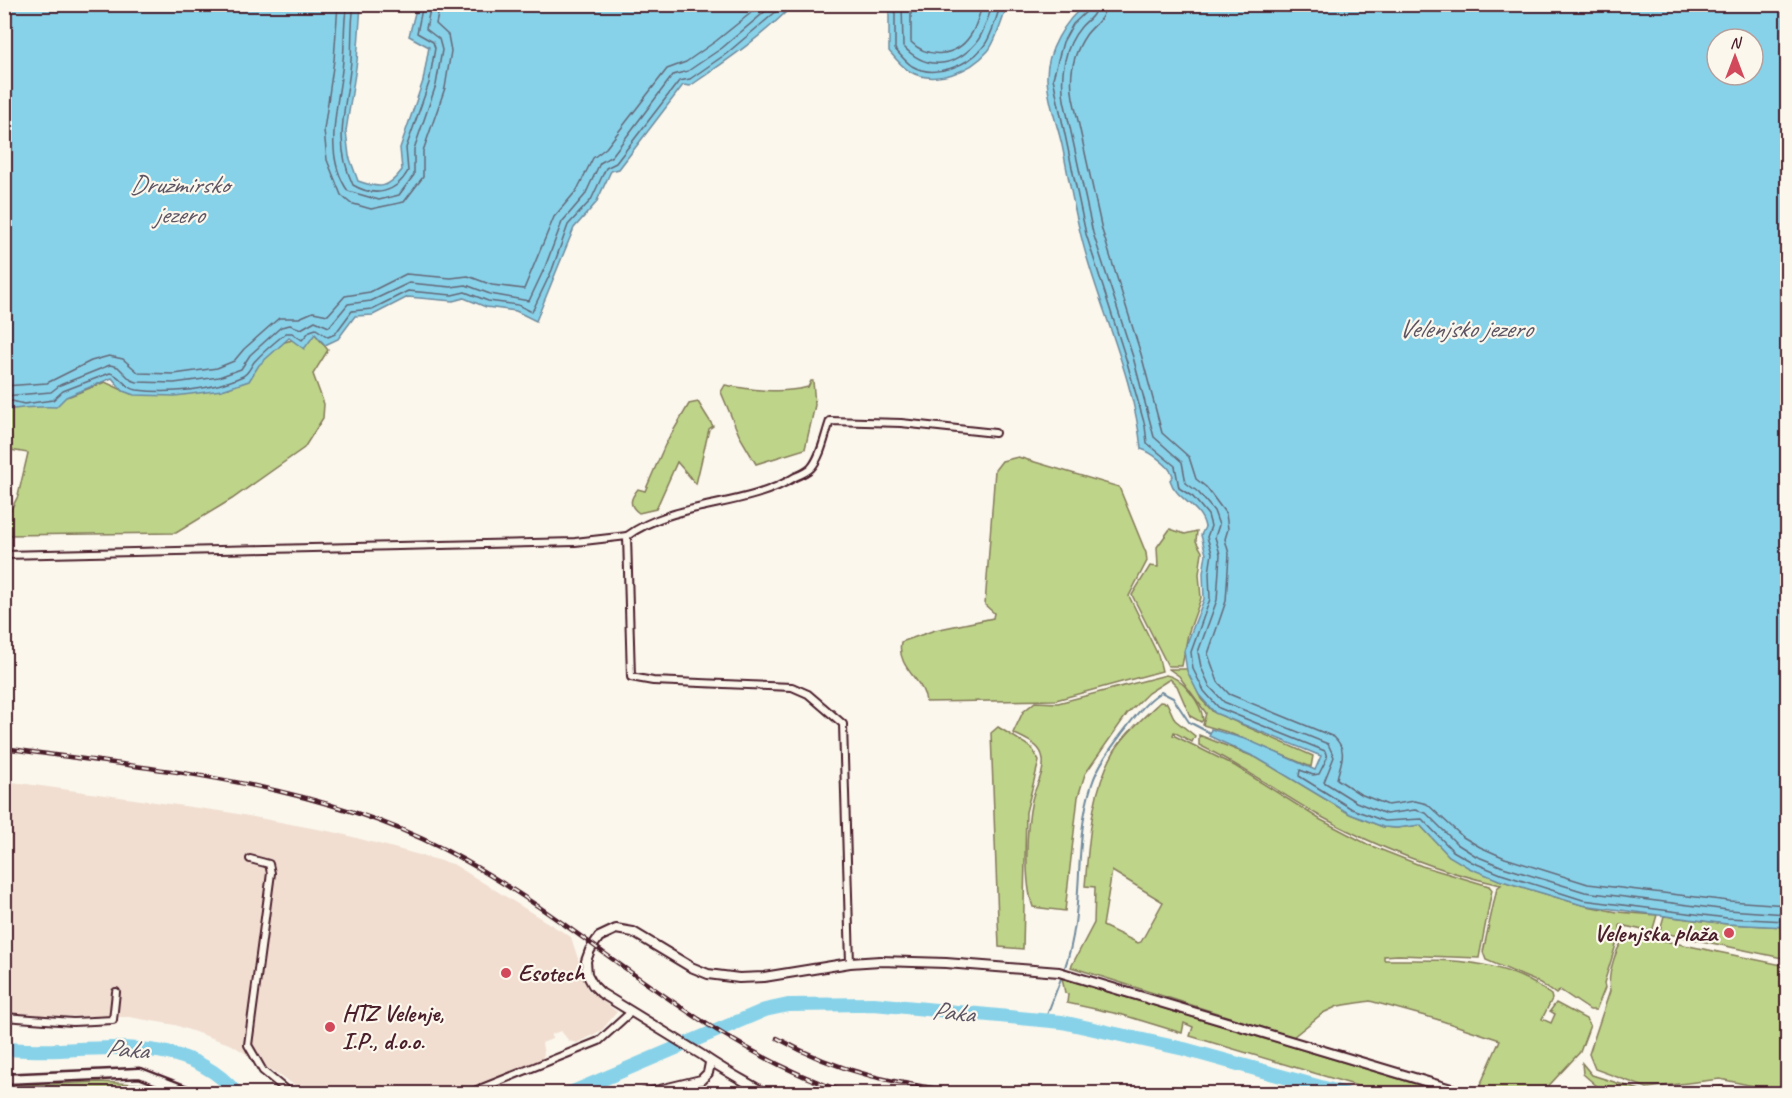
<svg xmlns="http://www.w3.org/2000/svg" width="1792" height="1098" viewBox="0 0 1792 1098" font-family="Caveat,sans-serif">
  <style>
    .built { fill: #f1ded1 }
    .green { fill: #bed489; stroke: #847a5a; stroke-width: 1.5; fill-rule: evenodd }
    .water { fill: #88d2e9; stroke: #6f8a9d; stroke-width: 1.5; fill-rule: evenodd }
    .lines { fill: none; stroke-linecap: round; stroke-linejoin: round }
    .shore { stroke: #636777; stroke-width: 1.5 }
    .stream { stroke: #6f8a9d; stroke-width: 2 }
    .river { stroke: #88d2e9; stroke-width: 14 }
    .minor-casing { stroke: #4a1f2b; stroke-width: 10 }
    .tertiary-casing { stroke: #4a1f2b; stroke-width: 12 }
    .secondary-casing { stroke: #4a1f2b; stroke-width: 13 }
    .minor { stroke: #fbf7ec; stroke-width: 6 }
    .tertiary { stroke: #fbf7ec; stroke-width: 8 }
    .secondary { stroke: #fbf7ec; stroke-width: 8 }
    .rail-casing { stroke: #4a1f2b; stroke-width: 4.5 }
    .rail { stroke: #fbf7ec; stroke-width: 2; stroke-dasharray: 7; stroke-linecap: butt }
    .poi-dot { fill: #d1495b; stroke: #fbf7ec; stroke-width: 2 }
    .labels { text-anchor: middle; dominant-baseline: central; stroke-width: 4.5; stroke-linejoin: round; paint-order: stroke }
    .poi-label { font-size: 24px; font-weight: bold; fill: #4a1f2b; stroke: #fbf7ec; text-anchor: start }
    .water-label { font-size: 26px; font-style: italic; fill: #5d5564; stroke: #fbf7ec }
  </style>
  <rect width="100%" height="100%" fill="#fbf7ec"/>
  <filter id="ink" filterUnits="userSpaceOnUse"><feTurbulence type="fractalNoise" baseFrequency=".0167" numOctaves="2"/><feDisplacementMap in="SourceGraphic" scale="12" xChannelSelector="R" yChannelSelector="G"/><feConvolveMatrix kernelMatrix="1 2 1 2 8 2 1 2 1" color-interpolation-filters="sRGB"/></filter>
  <g filter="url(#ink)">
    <polygon class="built" points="5,781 227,812 338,833 453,864 571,937 588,990 617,1012 602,1030 577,1043 569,1041 561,1031 552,1034 552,1039 542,1043 544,1054 542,1059 469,1089 439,1094 307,1093 232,1045 175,1025 129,1017 31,1016 5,1012"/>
    <g class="green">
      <polygon points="315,334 328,350 313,374 324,404 323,418 304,448 232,499 176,533 5,535 4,523 18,496 28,453 5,449 5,408 70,396 105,382 131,394 229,388 281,343"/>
      <path d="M811,381H813L815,405L805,449L756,464L739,435L721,392L725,385C752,390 781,394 808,387Z"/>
      <path d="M698,402L713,426L709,429L696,484L677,462L656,509L639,513C628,505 630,499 638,489L645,491L665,445L689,404Z"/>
      <path d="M1018,457L1119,487L1146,553L1147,561L1129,596L1158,655L1162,671L1056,700L926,702C925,680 896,669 901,642L935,630L993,618L994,613L985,605L995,470L1002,461Z"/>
      <polygon points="1170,529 1185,534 1197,531 1196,541 1202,552 1199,574 1201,598 1188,634 1182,666 1168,666 1132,595 1150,566 1158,567 1157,547"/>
      <polygon points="1169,669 1187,669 1201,699 1213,712 1313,756 1311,767 1227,732 1203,725 1206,713 1179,676"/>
      <path d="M1166,675C1182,677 1202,704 1203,720L1201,722L1190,716L1177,686L1170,679L1148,693L1127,714L1085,774L1078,797L1065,911L1033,907C1024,882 1026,827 1032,800C1035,786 1047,770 1042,755C1039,744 1023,738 1013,733L1023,712L1035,702L1058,703Z"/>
      <path d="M1160,702L1167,703L1175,720L1195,736L1192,742L1174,732L1173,735L1235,766L1321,820L1369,845L1422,866L1489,886L1492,890L1479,958L1398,955L1384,956V960C1442,960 1503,956 1551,995L1552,999L1542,1019L1551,1023L1555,1014L1550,1011L1556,1003L1586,1019L1590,1025L1580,1052L1542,1093H1488L1478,1090L1500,1040L1436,1019L1370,1001L1338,1006L1323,1013L1293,1037L1071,967L1094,923L1095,887L1085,886C1089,840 1091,791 1115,750C1127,732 1144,717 1160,702ZM1112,871L1163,902L1141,942L1138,943L1103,926Z"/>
      <polygon points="998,727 1032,748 1039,761 1026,812 1023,949 999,947 991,733"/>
      <path d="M1199,735L1257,758L1350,814L1383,827L1397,828L1420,825L1449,856L1499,880L1582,905L1617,912L1657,915L1652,932L1620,925V932L1604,983L1605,988L1596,1010H1590L1560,990L1556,994L1540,983L1486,960L1483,952L1497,888L1501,885C1437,871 1376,847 1318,815C1278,792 1241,765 1199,745Z"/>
      <polygon points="1664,916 1727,924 1787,927 1787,959 1664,933 1660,930"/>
      <path d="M1630,934L1787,966V1093L1720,1079L1647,1088L1595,1069L1589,1054L1610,991C1607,976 1616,942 1630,934Z"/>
      <polygon points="1062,978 1446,1093 1381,1093 1190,1036 1193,1027 1184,1023 1182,1033 1123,1015 1067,1003 1068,994 1065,993"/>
      <polygon points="1582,1063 1592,1075 1643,1091 1658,1093 1721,1086 1781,1093 1605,1093 1583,1074"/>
      <polygon points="100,1082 153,1085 177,1093 5,1093 5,1086"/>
    </g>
    <g class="water">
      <path d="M5,4L361,5L357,61L346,131L349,156L358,181C380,189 388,189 402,170L400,148L423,81L429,47L409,36L417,5H793C763,36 726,61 690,86L683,85L619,169L611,171L596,203L574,228L536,321L516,311L486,307L464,298L453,301L408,297L373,315L355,316L338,339L325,345L315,334L304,349L289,338L259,365L249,381L222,390L175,396L134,395L123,391L112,378L66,397L56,407C47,406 11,408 5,411Z"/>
      <path d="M1086,4L1787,5V927L1727,924L1582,905L1499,880L1469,868L1449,856L1420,825L1397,828L1383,827L1350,814L1257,758L1209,736L1211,729L1248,740L1315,770L1321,756L1215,713L1199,695L1187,671L1184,651L1204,599L1203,573L1206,554L1201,535L1205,527C1201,505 1176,500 1170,480L1173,476C1170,466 1151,452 1141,449C1135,385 1106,322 1088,261C1076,223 1070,184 1062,145C1057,123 1048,102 1047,79C1046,52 1065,20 1086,4ZM1717,39H1753V75H1717Z"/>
      <path d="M889,5V4L1008,5C1002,18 997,40 988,51C970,72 934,86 909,71C901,66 895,58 889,51Z"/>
    </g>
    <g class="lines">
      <g class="shore">
        <polyline points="338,4 334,60 324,130 327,160 341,195 350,203 371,209 404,202 423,177 423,151 445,88 451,51 448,35 436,24 440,4"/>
        <path d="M347,4C343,23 345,42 343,60C340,102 321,153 348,191L379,200L399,195L414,175V149L436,85L442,50L439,39L426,29L431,4"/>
        <path d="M354,4C351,23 352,42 351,61C347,107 332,140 353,185C375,198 396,193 408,171L406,148L429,83L435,48L433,42L417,33L423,4"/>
        <path d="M895,4V49C900,55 906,62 912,66C934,79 968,66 983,47C992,37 996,17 1001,4"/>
        <path d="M902,4L903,46C925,70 953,69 976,43C984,34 988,16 993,4"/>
        <path d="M911,4V42C928,59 956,57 970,36C976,28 979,14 983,4"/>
        <polyline points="1089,4 1088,10 1073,24 1063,42 1053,78 1086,234 1126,359 1145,426 1147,443 1175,466 1179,488 1193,497 1208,515 1211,526 1207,537 1212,553 1209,573 1210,599 1191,652 1193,669 1204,691 1219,708 1325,751 1327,758 1319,774 1313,775 1300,770 1299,776 1352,809 1384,821 1422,819 1453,851 1472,862 1501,874 1583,900 1727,918 1788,921"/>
        <path d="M1096,4C1096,16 1088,19 1081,27C1064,47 1060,75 1064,100L1093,233L1133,357L1154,437L1182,462L1186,483L1198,492L1214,511L1219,525L1215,537L1220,554L1217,600L1198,652L1201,667L1210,687L1224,702L1328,744L1334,757L1324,782L1356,802L1386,814L1415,810L1426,813L1457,844L1476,856L1503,867L1585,892L1728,910L1788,914"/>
        <path d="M1105,4C1105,20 1094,24 1086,35C1073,54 1069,76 1073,98L1102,230L1141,354L1162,433L1189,457L1196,479L1206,487L1226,514L1228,529L1225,539L1229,554L1226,601L1208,654L1218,682L1229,694L1334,737C1349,751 1340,763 1337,779L1360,794L1388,805L1415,801L1427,804L1463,837L1480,847L1505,858L1588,884L1729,901L1788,905"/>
        <polyline points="4,386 47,383 91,361 109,356 123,359 139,373 174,374 217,368 234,361 244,349 279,318 299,318 313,312 328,315 345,296 370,292 406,274 451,278 468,276 492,285 524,289 554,217 577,190 593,158 606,148 667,69 686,62 716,41 762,4"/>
        <polyline points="4,396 51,392 60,385 110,365 118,367 131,380 137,382 174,383 219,377 241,369 250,355 281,327 290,325 301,329 315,321 329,327 348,304 371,301 409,283 451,287 466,285 490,294 529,301 545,267 562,222 585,195 600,163 612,156 673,75 688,71 722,48 774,4"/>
        <path d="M4,404L12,401L24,404L53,400L63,391L110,373C121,375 124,388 137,390C169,394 214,390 243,376C249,373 251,366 254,362C263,352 276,341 286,333H292L302,340L310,331L316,329L328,337L335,334L352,311L372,309L408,291L452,295L465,292L488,301L518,305L532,312L552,270L568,225L591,200L606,168L616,163L679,81L690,79L726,54L785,4"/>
      </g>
      <g class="stream">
        <path d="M1064,970C1086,911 1072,844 1092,784C1098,765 1111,748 1123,732C1134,718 1145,702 1161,692L1173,698L1189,722L1210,733"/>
        <polyline points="1045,1020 1062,976"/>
      </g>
      <g class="river">
        <path d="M4,1049C23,1050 42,1051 60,1050C120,1047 194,1040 237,1094"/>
        <polyline points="568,1094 765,1010 788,1005 874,1004 1062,1022 1184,1049 1346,1094"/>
      </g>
      <defs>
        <g id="minor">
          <path d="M627,536C677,500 744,509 795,477C800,475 807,472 811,468C821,457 825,435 830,421L901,423L995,433"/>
          <polyline points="4,555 575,542 627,536 631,677 653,681 792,687 808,694 843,724 850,963"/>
          <polyline points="250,859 269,864 271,873 248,1045 263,1071 291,1094"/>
          <polyline points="4,1017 73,1022 113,1020 116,992"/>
          <polyline points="467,1094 599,1041 631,1012"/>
        </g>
        <g id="tertiary">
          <polyline points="643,1094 701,1080 708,1073 710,1063"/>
          <path d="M766,1094C745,1081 721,1069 702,1055L601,993L593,985L587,974L586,961L590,950L599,937L616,929L633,932L691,967L708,974L739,978L764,977L850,963L880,961L946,963L1059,972L1468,1094"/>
        </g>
        <polyline id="secondary" points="4,1079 140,1073 194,1094"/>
      </defs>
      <use href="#minor" class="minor-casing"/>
      <use href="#tertiary" class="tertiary-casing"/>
      <use href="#secondary" class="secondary-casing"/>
      <use href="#minor" class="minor"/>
      <use href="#tertiary" class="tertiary"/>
      <use href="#secondary" class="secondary"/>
      <defs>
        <g id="rail">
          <path d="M4,748C161,771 324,781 464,860C599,936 698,1043 850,1094"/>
          <path d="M777,1038C843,1075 896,1083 970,1094"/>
        </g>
      </defs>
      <use href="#rail" class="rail-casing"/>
      <use href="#rail" class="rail"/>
    </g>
  </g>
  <g class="poi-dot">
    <circle cx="1729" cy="933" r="6"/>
    <circle cx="506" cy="973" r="6"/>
    <circle cx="330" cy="1027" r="6"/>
  </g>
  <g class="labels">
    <g class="poi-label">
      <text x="1717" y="933" text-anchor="end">Velenjska plaža</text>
      <text x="518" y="973">Esotech</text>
      <text x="342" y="1013">HTZ Velenje,<tspan x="342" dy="28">I.P., d.o.o.</tspan></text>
    </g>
    <g class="water-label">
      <text x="179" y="184">Družmirsko<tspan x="179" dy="30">jezero</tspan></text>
      <text x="1465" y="328">Velenjsko jezero</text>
      <text transform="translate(953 1012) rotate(5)">Paka</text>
      <text transform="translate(127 1049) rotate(4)">Paka</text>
    </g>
  </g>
  <rect width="1792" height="1098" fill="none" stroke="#fbf7ec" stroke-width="24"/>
  <rect x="12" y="12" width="1768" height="1074" fill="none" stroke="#4a1f2b" stroke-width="2" filter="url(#ink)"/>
  <g transform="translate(1735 57)"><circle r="28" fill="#fbf7ec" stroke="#b4a19f" stroke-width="1.5"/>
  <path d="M0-4.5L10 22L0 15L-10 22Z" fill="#d1495b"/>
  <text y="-9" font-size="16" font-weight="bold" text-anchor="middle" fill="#4a1f2b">N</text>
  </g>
</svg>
